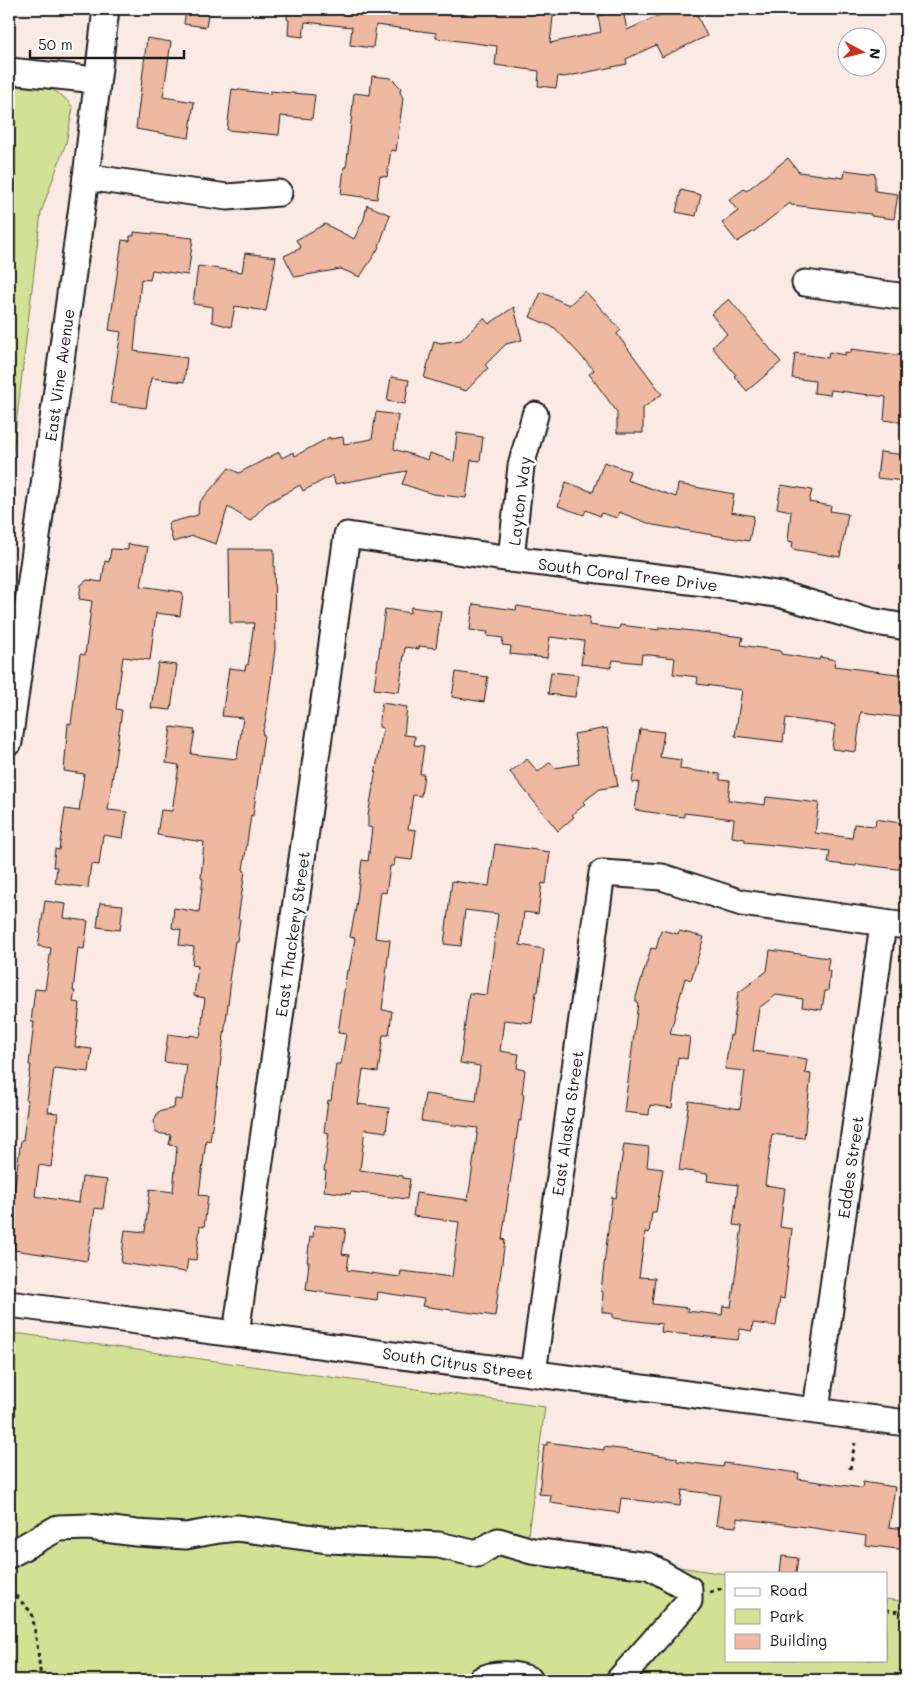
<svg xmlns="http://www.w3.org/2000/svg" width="915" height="1689" viewBox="0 0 915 1689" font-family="Mali,sans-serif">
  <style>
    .green { fill: #d3e194; stroke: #787e58 }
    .building { fill: #eeb8a1; stroke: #1c1c1c }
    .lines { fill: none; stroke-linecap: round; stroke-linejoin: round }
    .minor-casing { stroke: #1c1c1c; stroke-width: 29 }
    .path { stroke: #1c1c1c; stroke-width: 3; stroke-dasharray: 4 4; stroke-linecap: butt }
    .minor { stroke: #fff; stroke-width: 25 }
    .labels { text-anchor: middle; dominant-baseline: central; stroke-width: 5; stroke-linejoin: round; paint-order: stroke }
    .street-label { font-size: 16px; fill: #1c1c1c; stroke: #fff }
  </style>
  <rect width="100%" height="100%" fill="#faeae3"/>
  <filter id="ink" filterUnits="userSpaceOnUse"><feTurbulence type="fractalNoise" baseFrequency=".02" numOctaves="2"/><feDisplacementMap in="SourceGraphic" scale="10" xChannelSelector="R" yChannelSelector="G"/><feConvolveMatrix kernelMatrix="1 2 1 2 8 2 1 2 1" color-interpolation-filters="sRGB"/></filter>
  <g filter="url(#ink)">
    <g class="green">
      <path d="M9,82C36,86 56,83 73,108L66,143L41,212L9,485Z"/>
      <polygon points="9,1334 22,1334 545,1407 528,1535 537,1546 726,1574 726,1660 886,1660 886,1599 906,1602 906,1680 9,1680"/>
    </g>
    <g class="building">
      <polygon points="186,9 209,9 206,27 184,24"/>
      <polygon points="287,9 554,9 550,43 601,32 598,16 623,10 627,30 673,9 694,9 707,36 662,57 656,45 626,59 627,64 564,77 558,76 556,88 538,86 539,71 495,65 497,46 436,38 436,33 376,25 373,48 350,45 352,27 305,22 303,37 288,35 289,20 287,19"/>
      <polygon points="147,38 171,42 163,97 194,102 189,138 136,129"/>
      <polygon points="372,76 391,78 401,88 400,92 403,98 396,151 391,150 387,177 380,176 377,199 341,194 344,167 346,167 347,161 354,93 370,95"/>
      <polygon points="232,89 270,94 270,91 315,95 312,119 281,116 279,135 227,130"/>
      <polygon points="788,158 799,172 844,178 845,170 875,174 875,191 898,194 894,219 871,216 871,214 791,205 790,203 753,232 737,242 722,223 738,211 729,200 744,189 746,191"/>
      <polygon points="681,190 701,195 696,216 676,212"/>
      <polygon points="367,205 390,215 378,249 360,277 341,269 295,277 284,256 301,248 296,240 325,224 354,239 364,219"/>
      <polygon points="134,232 193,238 188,275 152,270 150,280 141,279 134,351 187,358 184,382 151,378 146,408 110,403 121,332 109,330 120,254 122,240 130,241 130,236 134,236"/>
      <polygon points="245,253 276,257 266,311 235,306 231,327 212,322 213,307 193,304 198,266 242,272"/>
      <polygon points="585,291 621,330 617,334 662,394 643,408 643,433 617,433 617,412 589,374 594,370 555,328 530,317 541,292 569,305"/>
      <polygon points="729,299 781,362 747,391 734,376 736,375 712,347 727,334 711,314"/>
      <polygon points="514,307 522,340 506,344 485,365 488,368 466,391 424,378 434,341 441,343 461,340 484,318 489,324"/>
      <polygon points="851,349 906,356 906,423 884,420 886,397 831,390 830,395 814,393 815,381 792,378 795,353 828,358 829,352 845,355 845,352 851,353"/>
      <polygon points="391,377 409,380 405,404 387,401"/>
      <polygon points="376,412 398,415 394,449 428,460 430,453 454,461 457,433 483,437 480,461 471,460 466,498 433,494 402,484 407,471 335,484 333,475 303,491 300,485 266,504 250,521 228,507 216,544 193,536 173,542 168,523 198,515 199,503 229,468 239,473 279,452 282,458 293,452 295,456 330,437 330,439 343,437 344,444 372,439"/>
      <polygon points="880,452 906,455 904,481 877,478"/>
      <polygon points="604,462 630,471 627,480 676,497 678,484 734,494 731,512 754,516 749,541 653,525 619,512 617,518 601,513 600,516 586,510 584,515 558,506 566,482 593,492"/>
      <polygon points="781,485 812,490 809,502 831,506 830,511 848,514 840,557 792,549 793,542 788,541 791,511 777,508"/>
      <polygon points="128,544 148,547 141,586 182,592 183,594 180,616 156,613 150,660 123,657 116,709 122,710 108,810 127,812 123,838 103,835 99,865 91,864 88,888 55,883 57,867 53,867 55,849 59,850 65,809 79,811 84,774 64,771 68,723 71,724 80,654 85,655 92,601 79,599 81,585 87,580 102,582 105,561 109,562 111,549 128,550"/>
      <polygon points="229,549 274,549 275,649 266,719 262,734 264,734 253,816 251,815 243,870 245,871 238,919 240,919 237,941 235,941 229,981 231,981 215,1106 210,1141 206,1140 199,1195 208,1196 204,1227 200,1226 196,1260 188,1259 186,1272 121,1263 125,1230 145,1232 150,1189 173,1192 177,1146 169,1145 171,1135 156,1133 154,1121 158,1112 174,1108 175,1099 182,1100 187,1065 164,1062 168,1034 190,1037 190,1035 200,1037 205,998 194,996 198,966 192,965 194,947 179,945 181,930 172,928 174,908 199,912 203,879 201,878 204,842 157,835 161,810 172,811 179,765 166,763 171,727 195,730 191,754 237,759 243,718 222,716 229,668 245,670 246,665 248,665 254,623 230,623"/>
      <polygon points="473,604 516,610 517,606 590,617 589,625 619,629 620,625 659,630 659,627 743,637 741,645 781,651 781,654 819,660 820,657 835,660 834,666 905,675 906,677 906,718 861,712 856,752 832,749 835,725 786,718 783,742 735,736 742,690 697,684 698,677 673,674 675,658 642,654 641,663 613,660 611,668 581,664 584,641 550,637 547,658 510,654 511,646 502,645 503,638 487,636 488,632 470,630"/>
      <polygon points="411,607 441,611 436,648 419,646 419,649 405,647 399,692 374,689 385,609 410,613"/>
      <polygon points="158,663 177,665 171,710 151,708"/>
      <polygon points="456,672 488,677 484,702 452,697"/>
      <polygon points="551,672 578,675 575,697 548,694"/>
      <polygon points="382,703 407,707 404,735 415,736 414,745 424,746 420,774 424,774 421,796 413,795 408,829 416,830 412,860 395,858 394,866 390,866 386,893 381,892 375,938 390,940 382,1010 392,1011 389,1035 383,1035 378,1072 363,1070 358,1104 389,1108 386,1132 365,1129 360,1170 403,1176 403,1178 410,1179 407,1199 351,1192 350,1194 324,1191 326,1171 324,1171 329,1133 324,1132 328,1100 331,1101 336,1064 341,1064 346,1034 338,1033 347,970 349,971 355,938 350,937 356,907 362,860 368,861 372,828 368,827 368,816 383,728 379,727"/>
      <polygon points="607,728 618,786 600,789 583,802 585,804 572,815 574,817 558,831 510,772 527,759 538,772 550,762 555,768 579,764 574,734"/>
      <polygon points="640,729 664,732 660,757 681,760 680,769 720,774 720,780 730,781 728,800 765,805 766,797 819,803 815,833 852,838 854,824 875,826 876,819 906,824 906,870 857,864 856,866 828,863 830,851 745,842 745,839 732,837 734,819 684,813 684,817 635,810 639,782 632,783"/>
      <polygon points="495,844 550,852 546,884 542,883 538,914 524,912 520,945 544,949 538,992 536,992 532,1023 504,1020 500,1051 519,1054 517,1068 525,1070 522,1094 524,1094 521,1117 521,1121 519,1120 502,1239 505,1240 495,1316 422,1306 424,1299 378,1292 377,1300 306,1290 309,1262 307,1262 310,1237 313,1237 314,1225 346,1229 342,1254 349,1255 347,1270 400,1277 401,1271 452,1277 459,1222 413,1216 416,1193 468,1200 478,1128 421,1121 425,1094 476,1101 480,1066 460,1063 469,993 487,995 498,914 465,910 461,946 444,944 452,881 489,886"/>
      <polygon points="45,901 66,904 64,918 88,921 84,949 78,948 73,991 75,991 73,1002 80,1003 75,1047 92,1049 89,1072 54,1068 48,1112 58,1113 51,1167 39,1165 35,1196 79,1203 82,1177 107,1180 103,1209 95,1208 87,1261 14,1250 15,1228 9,1227 21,1140 23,1140 28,1100 26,1100 31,1065 29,1065 34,1022 31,1022 35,989 45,990 51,948 38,946"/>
      <polygon points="100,903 123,905 120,930 97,927"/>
      <polygon points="661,930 678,934 679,931 704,937 691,980 685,978 670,1034 690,1037 687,1059 678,1057 672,1108 650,1105 649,1115 624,1112 638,1003 636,1002 636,997 651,948 656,949"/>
      <polygon points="770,950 829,958 827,971 830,971 828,991 825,991 822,1010 802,1007 803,999 776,995 759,1008 753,1051 807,1059 805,1073 811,1074 804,1138 772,1134 765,1185 785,1188 780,1227 792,1229 784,1299 780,1298 776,1326 753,1323 752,1331 740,1329 738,1340 661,1332 662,1324 613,1318 613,1314 602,1312 603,1292 601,1291 612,1197 616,1198 624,1144 649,1147 647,1167 663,1169 656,1212 652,1212 649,1233 645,1232 639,1277 655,1278 652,1304 688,1308 687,1311 722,1315 723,1306 731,1307 742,1226 733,1225 738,1185 707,1181 708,1174 679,1170 689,1101 740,1109 745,1071 725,1069 730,1035 732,1036 738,993 767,971"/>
      <polygon points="547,1442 604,1450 604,1447 628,1450 677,1458 677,1461 723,1467 724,1463 799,1473 798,1479 862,1488 863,1482 895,1487 889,1527 906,1529 906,1550 865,1545 866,1536 814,1528 737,1518 736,1527 716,1525 720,1495 682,1490 680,1506 621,1498 619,1513 550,1503 551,1495 539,1494 544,1445 547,1445"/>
      <polygon points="782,1556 798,1558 796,1573 780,1573"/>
    </g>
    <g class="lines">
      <defs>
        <g id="minor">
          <polyline points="9,71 97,80"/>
          <polyline points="86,177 227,197 279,193"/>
          <polyline points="805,283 906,297"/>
          <polyline points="511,559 521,466 535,415"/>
          <polyline points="9,742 86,177 106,9"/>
          <polyline points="9,1304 906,1423"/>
          <polyline points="236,1334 347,535 511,559 697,582 782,595 870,621 906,627"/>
          <polyline points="533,1373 602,873 662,877 742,903 906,926"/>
          <polyline points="816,1410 883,924"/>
          <polyline points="9,1555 58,1528 89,1527 136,1533 186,1536 219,1530 237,1528 329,1540 439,1545 477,1554 498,1541 532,1551 649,1566 689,1589 689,1601 619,1680"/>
          <path d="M481,1680C493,1672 518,1674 530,1680"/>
        </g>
      </defs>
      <use href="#minor" class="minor-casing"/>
      <g class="path">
        <polyline points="850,1469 855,1443"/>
        <polyline points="710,1592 726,1587"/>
        <polyline points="9,1593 13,1593 32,1613 38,1651 41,1680"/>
        <polyline points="886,1610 906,1613"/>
      </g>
      <use href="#minor" class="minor"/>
    </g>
  </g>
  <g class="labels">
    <g class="street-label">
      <text transform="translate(59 375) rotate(-82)">East Vine Avenue</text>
      <text transform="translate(519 501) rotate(-83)">Layton Way</text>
      <text transform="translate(628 574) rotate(7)">South Coral Tree Drive</text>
      <text transform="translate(292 934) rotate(-82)">East Thackery Street</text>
      <text transform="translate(567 1123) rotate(-82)">East Alaska Street</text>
      <text transform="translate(850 1167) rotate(-82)">Eddes Street</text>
      <text transform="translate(458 1363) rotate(8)">South Citrus Street</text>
    </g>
  </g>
  <rect width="915" height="1689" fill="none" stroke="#fff" stroke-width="30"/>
  <rect x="15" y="15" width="885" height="1659" fill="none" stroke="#1c1c1c" stroke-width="2" filter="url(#ink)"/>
  <rect x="725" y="1572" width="162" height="90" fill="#ffffff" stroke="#a4a4a4"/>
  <rect x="735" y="1588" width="25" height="8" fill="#ffffff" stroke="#a4a4a4"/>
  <text x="770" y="1596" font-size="15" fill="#1c1c1c">Road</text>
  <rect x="735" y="1609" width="25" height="15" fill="#d3e194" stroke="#a4a4a4"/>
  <text x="770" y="1622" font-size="15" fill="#1c1c1c">Park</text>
  <rect x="735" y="1634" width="25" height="15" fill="#eeb8a1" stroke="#a4a4a4"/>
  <text x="770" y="1646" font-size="15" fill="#1c1c1c">Building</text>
  <g transform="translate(862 52) rotate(97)"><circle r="24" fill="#ffffff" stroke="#a4a4a4"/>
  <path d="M0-4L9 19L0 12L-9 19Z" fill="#c8321e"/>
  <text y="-8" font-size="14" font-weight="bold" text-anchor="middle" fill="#1c1c1c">N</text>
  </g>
  <path d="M30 50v8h154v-8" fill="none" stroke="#1c1c1c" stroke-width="2.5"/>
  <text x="38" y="50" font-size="15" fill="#1c1c1c" stroke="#ffffff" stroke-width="4" paint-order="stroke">50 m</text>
</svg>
